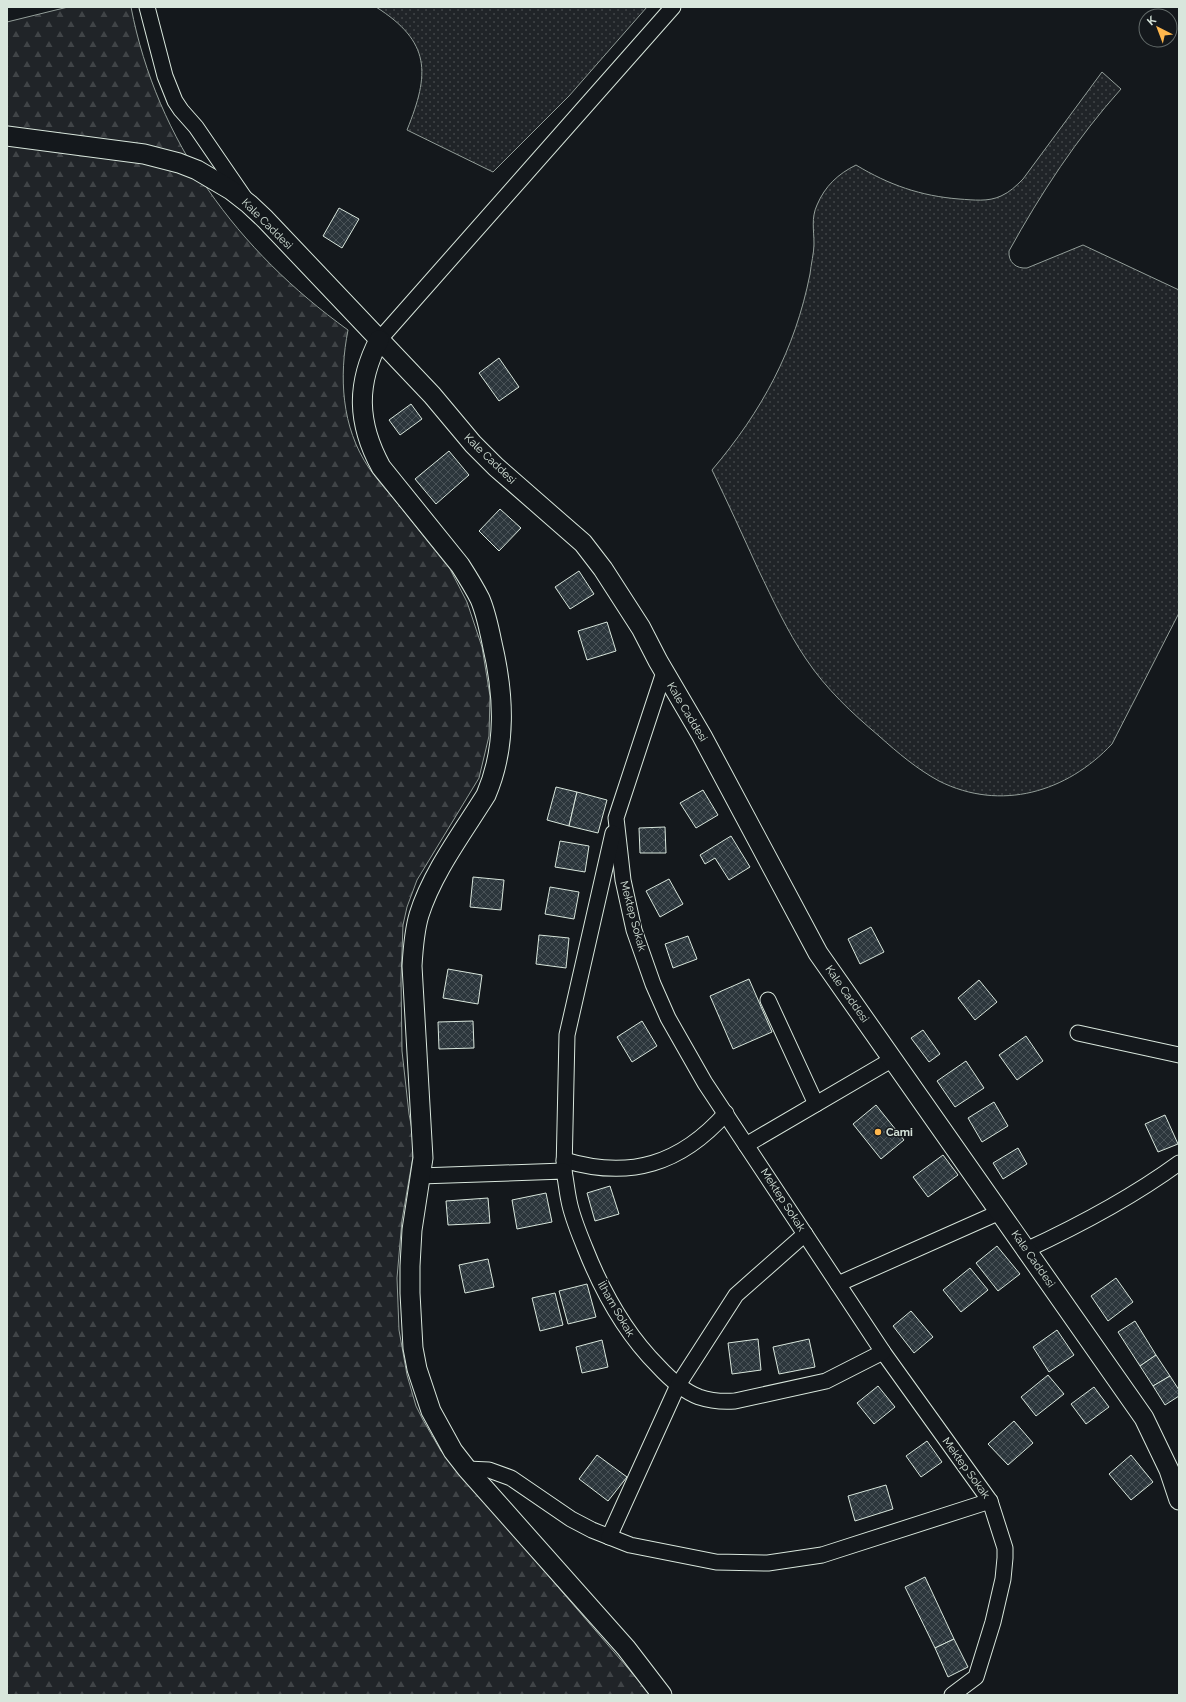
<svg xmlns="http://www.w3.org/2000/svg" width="1186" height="1702" viewBox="0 0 1186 1702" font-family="Raleway,sans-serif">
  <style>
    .grass { fill: url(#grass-dots); stroke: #939e99 }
    .forest { fill: url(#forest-firs); stroke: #939e99 }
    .building { fill: url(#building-cross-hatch); stroke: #d8e6dc }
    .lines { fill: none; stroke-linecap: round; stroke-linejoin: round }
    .minor-casing { stroke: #d8e6dc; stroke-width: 17 }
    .tertiary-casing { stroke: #d8e6dc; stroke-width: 21 }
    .minor { stroke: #14181c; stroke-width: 15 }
    .tertiary { stroke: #14181c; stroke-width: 19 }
    .poi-dot { fill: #ffb74d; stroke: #14181c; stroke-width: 1.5 }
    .labels { text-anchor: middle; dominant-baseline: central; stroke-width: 3; stroke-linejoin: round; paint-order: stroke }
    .street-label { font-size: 11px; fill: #d8e6dc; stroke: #14181c }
    .poi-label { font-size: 11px; font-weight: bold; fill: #d8e6dc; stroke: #14181c; text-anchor: start }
  </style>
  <defs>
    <pattern id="grass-dots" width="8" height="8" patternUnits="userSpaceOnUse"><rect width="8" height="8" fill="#202428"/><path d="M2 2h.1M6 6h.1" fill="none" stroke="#404447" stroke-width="1.8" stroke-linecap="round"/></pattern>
    <pattern id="forest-firs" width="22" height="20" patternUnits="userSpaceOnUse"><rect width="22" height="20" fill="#202428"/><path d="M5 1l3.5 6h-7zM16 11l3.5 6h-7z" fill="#404447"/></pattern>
    <pattern id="building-cross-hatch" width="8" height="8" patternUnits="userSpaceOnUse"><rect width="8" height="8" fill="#2c363c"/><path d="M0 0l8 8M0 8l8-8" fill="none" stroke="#4a5358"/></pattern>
  </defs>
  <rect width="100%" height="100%" fill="#14181c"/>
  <g class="grass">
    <path d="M376,7H647L569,96L493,172L407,130C430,73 431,42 376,7Z"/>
    <path d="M1102,72L1121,89C1077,138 1041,193 1009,251C1008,262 1016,269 1027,268L1083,245L1179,290V613L1112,744C1067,792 1001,812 939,781C917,769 898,753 879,736C852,713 826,689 806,659C787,631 773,600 758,569C743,536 728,503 712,470C762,411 795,350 810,274C811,264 814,253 814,244C814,230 811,218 817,205C825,186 838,174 856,165C889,185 921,196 959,199C974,200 988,202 1001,196C1010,192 1016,186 1023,179Z"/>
  </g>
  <path class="forest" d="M68,7H131C157,142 238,251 348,330C339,376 341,427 369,468C378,481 389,493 399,505C416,527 433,548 450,569L467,602L482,647L490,696L489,736L479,778L417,880L407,907L403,925L401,979L402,1051L409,1114L415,1145L402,1220L397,1278L399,1330L407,1375L416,1406L423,1420L441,1451L651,1695H7V22Z"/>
  <g class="building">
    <polygon points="339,208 359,219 342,248 323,236"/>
    <polygon points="499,358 519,387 499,401 479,373"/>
    <polygon points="411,404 422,419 400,435 389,420"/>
    <polygon points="449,451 469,475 436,504 415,479"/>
    <polygon points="500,509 521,528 499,551 479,531"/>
    <polygon points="579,571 594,594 570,609 555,587"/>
    <polygon points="607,622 616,651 587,660 578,631"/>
    <polygon points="556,787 577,792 569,826 547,820"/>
    <polygon points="703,790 718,815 696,828 680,803"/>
    <polygon points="577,792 607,800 598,833 569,826"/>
    <polygon points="665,827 666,853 640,853 639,828"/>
    <polygon points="731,836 750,867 729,880 715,858 705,864 700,855"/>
    <polygon points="560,841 589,846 585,872 555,867"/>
    <polygon points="473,877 504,880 501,910 470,907"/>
    <polygon points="669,879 683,904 660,917 646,891"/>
    <polygon points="550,887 579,892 574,919 545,914"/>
    <polygon points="871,927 884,952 860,964 848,939"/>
    <polygon points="539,935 569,938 566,968 536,964"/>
    <polygon points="688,936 697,959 673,968 665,944"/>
    <polygon points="448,969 482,975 478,1004 443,998"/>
    <polygon points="749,979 772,1032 733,1049 710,996"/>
    <polygon points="979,980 997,1002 975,1020 958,998"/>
    <polygon points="473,1021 474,1048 439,1049 438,1022"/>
    <polygon points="642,1021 657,1046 632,1062 617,1037"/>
    <polygon points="923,1030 940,1054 929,1062 911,1038"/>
    <polygon points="1026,1036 1043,1061 1017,1080 999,1055"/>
    <polygon points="966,1061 984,1088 955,1107 937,1081"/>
    <polygon points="994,1102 1008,1126 982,1142 968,1118"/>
    <polygon points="876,1105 904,1140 881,1159 853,1124"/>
    <polygon points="1165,1115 1178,1144 1158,1152 1145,1124"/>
    <polygon points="1018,1148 1027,1164 1003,1179 993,1163"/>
    <polygon points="943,1155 958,1175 928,1197 913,1177"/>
    <polygon points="610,1186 619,1214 595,1221 587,1193"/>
    <polygon points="546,1193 552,1222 517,1229 512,1200"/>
    <polygon points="488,1198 490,1223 448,1225 446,1201"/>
    <polygon points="997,1246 1020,1274 998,1291 976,1263"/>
    <polygon points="488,1259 494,1287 465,1293 459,1265"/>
    <polygon points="970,1268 988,1290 961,1312 943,1290"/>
    <polygon points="1116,1278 1133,1302 1108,1321 1091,1296"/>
    <polygon points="587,1284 596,1317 568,1324 559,1291"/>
    <polygon points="555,1293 563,1325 540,1331 532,1298"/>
    <polygon points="911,1311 933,1337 914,1353 893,1326"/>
    <polygon points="1135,1321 1156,1355 1140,1366 1118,1332"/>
    <polygon points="1057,1330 1074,1355 1049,1372 1033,1347"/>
    <polygon points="758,1339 761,1370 732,1374 728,1343"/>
    <polygon points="809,1339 815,1367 779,1374 773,1347"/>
    <polygon points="602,1340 608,1367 582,1373 576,1347"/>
    <polygon points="1156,1355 1170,1376 1153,1386 1140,1366"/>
    <polygon points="1048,1375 1064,1394 1036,1416 1021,1397"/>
    <polygon points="1170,1376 1179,1390 1179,1396 1165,1405 1153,1386"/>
    <polygon points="878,1386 895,1407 874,1424 857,1403"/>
    <polygon points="1094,1387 1109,1407 1086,1424 1071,1404"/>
    <polygon points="1014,1421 1033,1443 1008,1465 988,1444"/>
    <polygon points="927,1441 942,1462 921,1477 906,1456"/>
    <polygon points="597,1455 627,1477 608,1501 579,1479"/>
    <polygon points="1131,1455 1153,1482 1131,1500 1109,1474"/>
    <polygon points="886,1485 893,1509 855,1521 848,1496"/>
    <polygon points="925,1577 954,1639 935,1648 905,1587"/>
    <polygon points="954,1639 968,1667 948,1677 935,1648"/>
  </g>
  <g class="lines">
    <defs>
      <g id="minor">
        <polyline points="147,7 165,76 175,101 181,110 196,127 244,197"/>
        <polyline points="379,340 673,7"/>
        <polyline points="664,672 616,818 623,880 634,930 653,984 668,1018 705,1083 883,1352 990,1501 1005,1548 1005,1558 1003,1579 993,1622 976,1677 952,1695"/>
        <polyline points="768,1000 816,1104"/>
        <polyline points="1078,1033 1179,1055"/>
        <polyline points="746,1145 893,1059"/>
        <path d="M564,1160C630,1180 681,1164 726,1113"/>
        <polyline points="564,1171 567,1035 613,833"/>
        <path d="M420,1176L564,1171C566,1181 567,1192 569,1201C572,1217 579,1233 585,1248C602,1291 624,1332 658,1366C669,1378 683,1391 699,1397C711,1401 722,1402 735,1401L826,1381L883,1352"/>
        <path d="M1026,1250C1080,1225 1131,1198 1179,1163"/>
        <polyline points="838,1284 1000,1212"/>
        <polyline points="467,1469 489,1470 511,1478 571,1519 592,1530 630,1545 716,1562 768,1563 822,1555 990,1501"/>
        <polyline points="609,1537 678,1385 736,1295 805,1234"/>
      </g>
      <g id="tertiary">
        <polyline points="7,136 144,154 179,163 197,170 231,190 249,204 265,219 432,395 473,444 496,467 583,543 603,569 641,628 658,661 702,736 818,953 1144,1418 1169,1470 1179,1500"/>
        <path d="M379,340C356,384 357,423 381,467L460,565C467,576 474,587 480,599C486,613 489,628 492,643C504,694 507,746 486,795C463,832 432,873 419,915C414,932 413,949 412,966L423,1158L412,1230L410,1266V1293L413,1348L417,1369L431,1411L453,1451L467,1469L626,1648L662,1695"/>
      </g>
    </defs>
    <use href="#minor" class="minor-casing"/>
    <use href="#tertiary" class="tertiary-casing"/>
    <use href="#minor" class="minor"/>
    <use href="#tertiary" class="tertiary"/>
  </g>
  <circle class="poi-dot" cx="878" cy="1132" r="4"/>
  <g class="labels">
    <g class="street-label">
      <text transform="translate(267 224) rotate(45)">Kale Caddesi</text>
      <text transform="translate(490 459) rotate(44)">Kale Caddesi</text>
      <text transform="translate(687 712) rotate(59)">Kale Caddesi</text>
      <text transform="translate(633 916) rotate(75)">Mektep Sokak</text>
      <text transform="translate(847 994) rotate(55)">Kale Caddesi</text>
      <text transform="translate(783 1200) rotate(57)">Mektep Sokak</text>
      <text transform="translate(1033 1259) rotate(55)">Kale Caddesi</text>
      <text transform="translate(616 1309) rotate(60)">İlham Sokak</text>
      <text transform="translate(966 1468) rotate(54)">Mektep Sokak</text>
    </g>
    <g class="poi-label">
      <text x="886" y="1132">Cami</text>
    </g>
  </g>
  <rect width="1186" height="1702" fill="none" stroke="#d8e6dc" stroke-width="16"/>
  <g transform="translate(1158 28) rotate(318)"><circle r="19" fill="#14181c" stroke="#626a69"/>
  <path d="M0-3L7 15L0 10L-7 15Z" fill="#ffb74d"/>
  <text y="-6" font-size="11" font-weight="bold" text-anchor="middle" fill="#d8e6dc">K</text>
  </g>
</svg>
